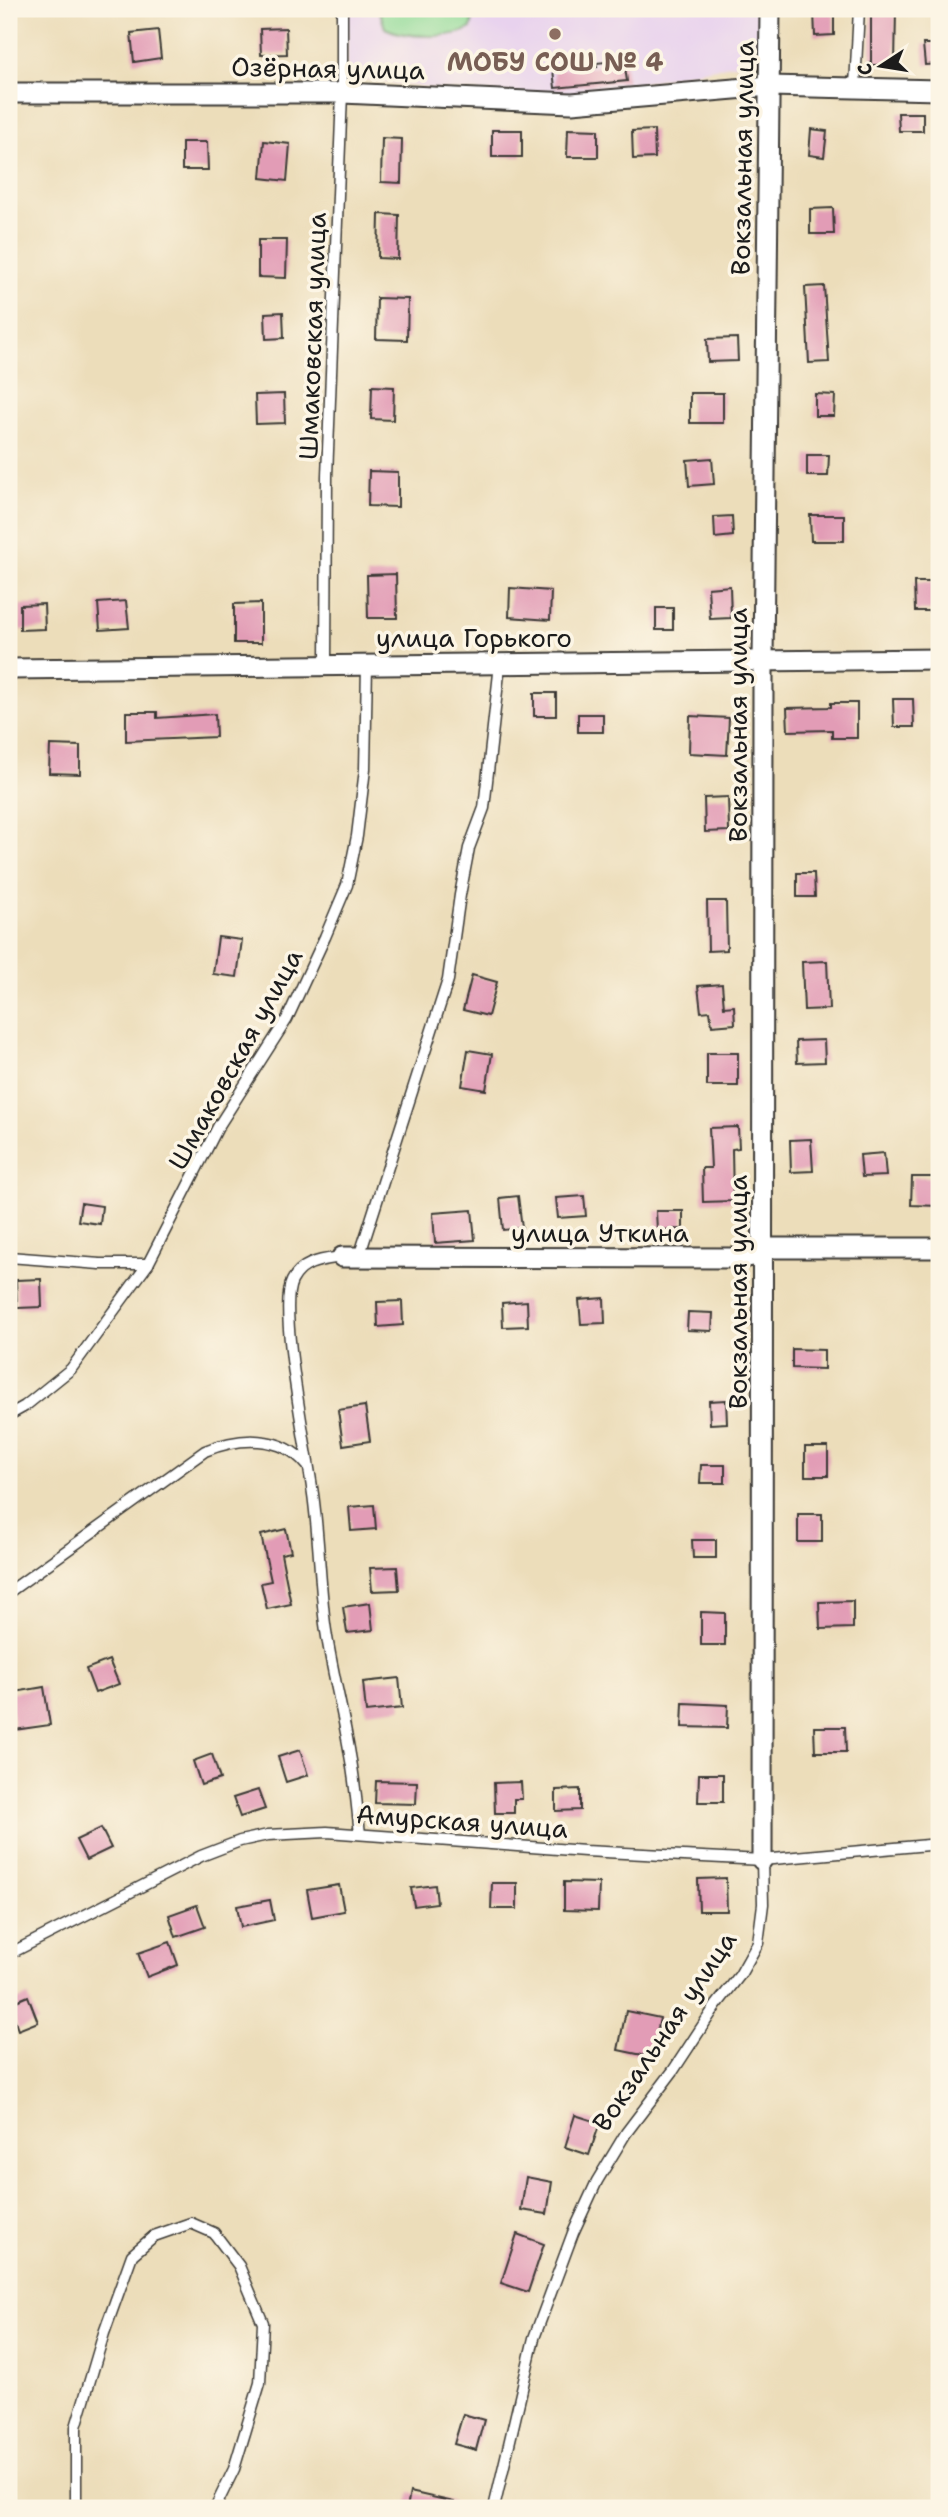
<svg xmlns="http://www.w3.org/2000/svg" width="948" height="2517" viewBox="0 0 948 2517" font-family="'Shantell Sans',sans-serif">
  <style>
    .built { fill: #e8d2ee }
    .green { fill: #8fda97; stroke: #567b5a; stroke-width: 2 }
    .building { fill: #e29cb6 }
    .lines { fill: none; stroke-linecap: round; stroke-linejoin: round }
    .lane-casing { stroke: #3b3934; stroke-width: 13 }
    .street-casing { stroke: #3b3934; stroke-width: 23 }
    .lane { stroke: #fff; stroke-width: 10 }
    .street { stroke: #fff; stroke-width: 19 }
    .education-dot { fill: #8d6e63; stroke: #fcf5e5; stroke-width: 2.5 }
    .labels { text-anchor: middle; dominant-baseline: central; stroke-width: 7; stroke-linejoin: round; paint-order: stroke }
    .education-label { font-size: 26px; font-weight: bold; fill: #785e54; stroke: #fcf5e5 }
    .street-label { font-size: 26px; fill: #1c1c1c; stroke: #fcf5e5 }
  </style>
  <rect width="100%" height="100%" fill="#fcf5e5"/>
  <filter id="ink" filterUnits="userSpaceOnUse"><feTurbulence type="fractalNoise" baseFrequency=".0143" numOctaves="2"/><feDisplacementMap in="SourceGraphic" scale="14" xChannelSelector="R" yChannelSelector="G"/><feConvolveMatrix kernelMatrix="1 2 1 2 8 2 1 2 1" color-interpolation-filters="sRGB"/></filter>
  <filter id="wash" filterUnits="userSpaceOnUse"><feTurbulence type="fractalNoise" baseFrequency=".00686" numOctaves="4" result="noise"/><feDisplacementMap in="SourceGraphic" scale="28" xChannelSelector="R" yChannelSelector="G"/><feGaussianBlur stdDeviation="1.57" result="paint"/><feColorMatrix in="noise" values="0 0 0 0 0 0 0 0 0 0 0 0 0 0 0 0 0 1.4 0 .05"/><feComposite in="paint" operator="in"/></filter>
  <g filter="url(#wash)">
    <rect width="100%" height="100%" fill="#ecddba"/>
    <polygon class="built" points="348,9 762,9 760,59 570,97 435,89 347,77"/>
    <path class="green" d="M379,9H475L471,28C452,39 405,38 385,28Z"/>
    <g id="blocks">
      <g class="building">
        <polygon points="871,9 896,9 895,65 871,65"/>
        <polygon points="814,11 834,11 834,35 815,36"/>
        <polygon points="286,28 287,54 261,55 260,29"/>
        <polygon points="158,30 161,58 134,62 131,33"/>
        <polygon points="923,44 939,44 939,64 925,65"/>
        <polygon points="624,60 627,81 555,88 553,69 597,67 596,63"/>
        <polygon points="898,113 923,113 923,131 899,131"/>
        <polygon points="568,129 598,130 598,157 567,157"/>
        <polygon points="811,129 827,131 824,157 809,155"/>
        <rect x="492" y="130" width="30" height="27"/>
        <polygon points="654,130 655,158 633,159 632,131"/>
        <polygon points="382,138 402,139 401,183 381,182"/>
        <polygon points="264,141 290,144 287,181 261,178"/>
        <polygon points="182,142 207,142 208,170 182,170"/>
        <polygon points="833,208 834,234 810,234 810,209"/>
        <polygon points="379,214 399,215 398,259 378,258"/>
        <polygon points="258,240 287,240 286,278 258,277"/>
        <polygon points="824,286 829,362 809,363 805,287"/>
        <polygon points="377,298 408,299 407,340 376,339"/>
        <polygon points="283,312 284,338 266,339 265,313"/>
        <polygon points="737,338 738,361 708,362 707,339"/>
        <polygon points="372,386 394,387 393,420 371,419"/>
        <rect x="690" y="393" width="33" height="30"/>
        <polygon points="284,394 285,423 256,424 255,395"/>
        <polygon points="815,394 835,395 834,416 815,416"/>
        <polygon points="807,455 829,455 828,476 807,476"/>
        <polygon points="712,458 714,484 689,486 687,460"/>
        <polygon points="369,471 398,472 398,507 368,506"/>
        <polygon points="810,515 844,515 844,541 811,541"/>
        <polygon points="732,516 733,536 715,538 714,517"/>
        <polygon points="396,574 397,618 368,618 367,575"/>
        <polygon points="914,582 933,582 933,611 915,611"/>
        <polygon points="730,586 731,618 710,619 708,588"/>
        <polygon points="510,588 551,591 550,620 509,617"/>
        <polygon points="126,601 129,628 100,630 98,603"/>
        <polygon points="261,603 261,643 234,643 234,604"/>
        <polygon points="44,604 45,629 20,630 20,605"/>
        <rect x="656" y="608" width="17" height="22"/>
        <rect x="534" y="693" width="22" height="23"/>
        <polygon points="893,699 913,699 914,727 894,727"/>
        <polygon points="831,703 857,703 857,738 832,738 832,730 788,731 787,708 831,707"/>
        <polygon points="126,712 157,712 157,718 215,714 216,737 126,741"/>
        <rect x="578" y="714" width="25" height="18"/>
        <polygon points="690,716 729,718 727,755 689,753"/>
        <polygon points="50,745 80,746 80,774 49,773"/>
        <polygon points="728,797 729,831 705,832 704,798"/>
        <polygon points="797,873 814,873 815,897 797,897"/>
        <polygon points="707,901 726,901 727,950 708,951"/>
        <polygon points="218,937 242,940 237,977 213,974"/>
        <polygon points="827,961 829,1009 804,1010 802,962"/>
        <polygon points="472,975 497,982 488,1016 463,1010"/>
        <polygon points="722,984 724,1007 734,1006 735,1024 712,1026 710,1011 701,1012 698,986"/>
        <polygon points="824,1040 825,1062 797,1063 796,1041"/>
        <polygon points="468,1050 492,1054 486,1090 462,1086"/>
        <rect x="707" y="1053" width="31" height="33"/>
        <polygon points="738,1127 739,1148 732,1149 733,1201 703,1202 702,1168 711,1168 709,1128"/>
        <polygon points="811,1139 813,1171 791,1172 790,1140"/>
        <polygon points="884,1153 886,1176 862,1177 860,1155"/>
        <polygon points="912,1177 939,1177 939,1206 911,1205"/>
        <polygon points="518,1196 522,1228 503,1230 500,1198"/>
        <polygon points="584,1196 586,1216 558,1218 556,1198"/>
        <polygon points="81,1203 102,1206 100,1224 78,1221"/>
        <polygon points="472,1210 475,1240 435,1243 433,1213"/>
        <polygon points="656,1211 683,1211 683,1229 657,1230"/>
        <polygon points="41,1279 42,1307 17,1308 16,1280"/>
        <polygon points="604,1298 605,1323 581,1324 579,1300"/>
        <polygon points="402,1301 403,1325 378,1327 377,1302"/>
        <polygon points="527,1301 528,1326 503,1327 502,1303"/>
        <polygon points="688,1312 713,1313 712,1331 687,1330"/>
        <polygon points="792,1349 824,1350 824,1369 792,1368"/>
        <polygon points="726,1400 727,1423 710,1424 709,1401"/>
        <polygon points="365,1406 370,1441 343,1445 338,1410"/>
        <rect x="805" y="1447" width="23" height="29"/>
        <polygon points="701,1465 725,1465 725,1483 700,1483"/>
        <polygon points="374,1505 376,1529 351,1531 349,1507"/>
        <rect x="798" y="1514" width="24" height="28"/>
        <polygon points="286,1529 291,1552 281,1554 291,1604 267,1609 261,1583 271,1581 261,1535"/>
        <polygon points="692,1540 716,1540 716,1558 693,1558"/>
        <polygon points="397,1567 399,1590 372,1591 370,1568"/>
        <polygon points="853,1601 853,1628 820,1629 819,1602"/>
        <polygon points="370,1603 373,1630 347,1633 343,1607"/>
        <polygon points="701,1612 725,1613 725,1645 701,1645"/>
        <polygon points="109,1660 119,1684 95,1693 86,1669"/>
        <polygon points="399,1678 402,1708 366,1712 363,1682"/>
        <polygon points="44,1687 50,1725 14,1730 9,1693"/>
        <polygon points="683,1703 728,1705 727,1728 682,1727"/>
        <polygon points="814,1727 845,1727 846,1752 815,1752"/>
        <polygon points="300,1750 308,1775 286,1782 278,1757"/>
        <polygon points="212,1754 220,1779 201,1785 193,1761"/>
        <polygon points="699,1774 723,1774 723,1802 698,1802"/>
        <polygon points="376,1781 417,1782 416,1804 375,1803"/>
        <polygon points="521,1782 522,1799 514,1799 514,1813 495,1813 494,1783"/>
        <polygon points="580,1789 580,1810 556,1811 556,1790"/>
        <polygon points="258,1790 265,1809 240,1817 233,1798"/>
        <polygon points="101,1828 111,1848 86,1860 76,1840"/>
        <polygon points="726,1878 727,1911 699,1911 698,1879"/>
        <polygon points="564,1882 599,1883 598,1911 564,1910"/>
        <polygon points="492,1883 517,1883 517,1909 491,1909"/>
        <polygon points="339,1885 344,1911 312,1917 307,1890"/>
        <polygon points="435,1885 437,1903 414,1906 411,1888"/>
        <polygon points="270,1900 274,1920 241,1927 237,1906"/>
        <polygon points="197,1905 205,1927 176,1937 169,1915"/>
        <polygon points="170,1942 178,1965 147,1977 138,1953"/>
        <polygon points="28,1996 38,2022 18,2030 9,2004"/>
        <polygon points="626,2011 660,2018 652,2057 618,2050"/>
        <polygon points="575,2115 600,2123 589,2155 565,2147"/>
        <polygon points="526,2177 552,2182 547,2214 521,2210"/>
        <polygon points="517,2234 544,2244 528,2292 501,2283"/>
        <polygon points="463,2414 484,2420 476,2450 454,2444"/>
        <polygon points="410,2492 454,2502 454,2508 407,2508"/>
      </g>
    </g>
  </g>
  <g filter="url(#ink)">
    <use href="#blocks" fill-opacity="0" stroke="#3b3934" stroke-width="2"/>
    <g class="lines">
      <defs>
        <g id="lane">
          <polyline points="855,86 859,9"/>
          <polyline points="326,664 327,476 342,93 342,9"/>
          <polyline points="9,1257 100,1264 148,1264"/>
          <path d="M342,1257C322,1260 302,1261 292,1281C277,1310 310,1463 314,1502C319,1543 320,1584 325,1624C331,1668 343,1711 350,1755C355,1781 357,1808 360,1834"/>
          <polyline points="359,1257 448,980 460,895 469,848 484,808 500,664"/>
          <polyline points="9,1415 25,1406 71,1369 148,1264 218,1127 287,1019 325,937 347,885 357,836 365,769 367,665"/>
          <path d="M9,1592L205,1451C239,1437 281,1434 307,1465"/>
          <polyline points="9,1954 201,1856 240,1841 268,1835 327,1832 585,1851 762,1860 939,1844"/>
          <polyline points="76,2508 76,2427 104,2333 132,2255 154,2236 191,2223 214,2233 239,2266 263,2323 260,2383 234,2469 215,2508"/>
          <polyline points="494,2508 534,2338 573,2233 597,2181 626,2133 673,2071 715,2007 740,1975 758,1943 763,1904 762,1860"/>
        </g>
        <g id="street">
          <polyline points="9,93 342,93 572,103 769,86 939,90"/>
          <polyline points="9,669 939,659"/>
          <polyline points="342,1257 742,1258 753,1256 763,1248 939,1248"/>
          <polyline points="762,1860 763,660 770,9"/>
        </g>
      </defs>
      <use href="#lane" class="lane-casing"/>
      <use href="#street" class="street-casing"/>
      <use href="#lane" class="lane"/>
      <use href="#street" class="street"/>
    </g>
  </g>
  <circle class="education-dot" cx="555" cy="34" r="7"/>
  <g class="labels">
    <g class="education-label">
      <text x="555" y="61">МОБУ СОШ № 4</text>
    </g>
    <g class="street-label">
      <text transform="translate(328 68) rotate(1)">Озёрная улица</text>
      <text transform="translate(742 158) rotate(-89)">Вокзальная улица</text>
      <text transform="translate(312 336) rotate(-88)">Шмаковская улица</text>
      <text x="474" y="637">улица Горького</text>
      <text transform="translate(737 725) rotate(-90)">Вокзальная улица</text>
      <text transform="translate(235 1059) rotate(-61)">Шмаковская улица</text>
      <text x="600" y="1232">улица Уткина</text>
      <text transform="translate(737 1292) rotate(-90)">Вокзальная улица</text>
      <text transform="translate(462 1821) rotate(4)">Амурская улица</text>
      <text transform="translate(664 2031) rotate(-56)">Вокзальная улица</text>
    </g>
  </g>
  <rect width="948" height="2517" fill="none" stroke="#fcf5e5" stroke-width="35"/>
  <g transform="translate(881 66) rotate(258)" stroke="#fcf5e5" stroke-width="5" paint-order="stroke">
  <path d="M0-5L12 26L0 18L-12 26Z" fill="#1c1c1c"/>
  <text y="-10" font-size="19" font-weight="bold" text-anchor="middle" fill="#1c1c1c">С</text>
  </g>
</svg>
